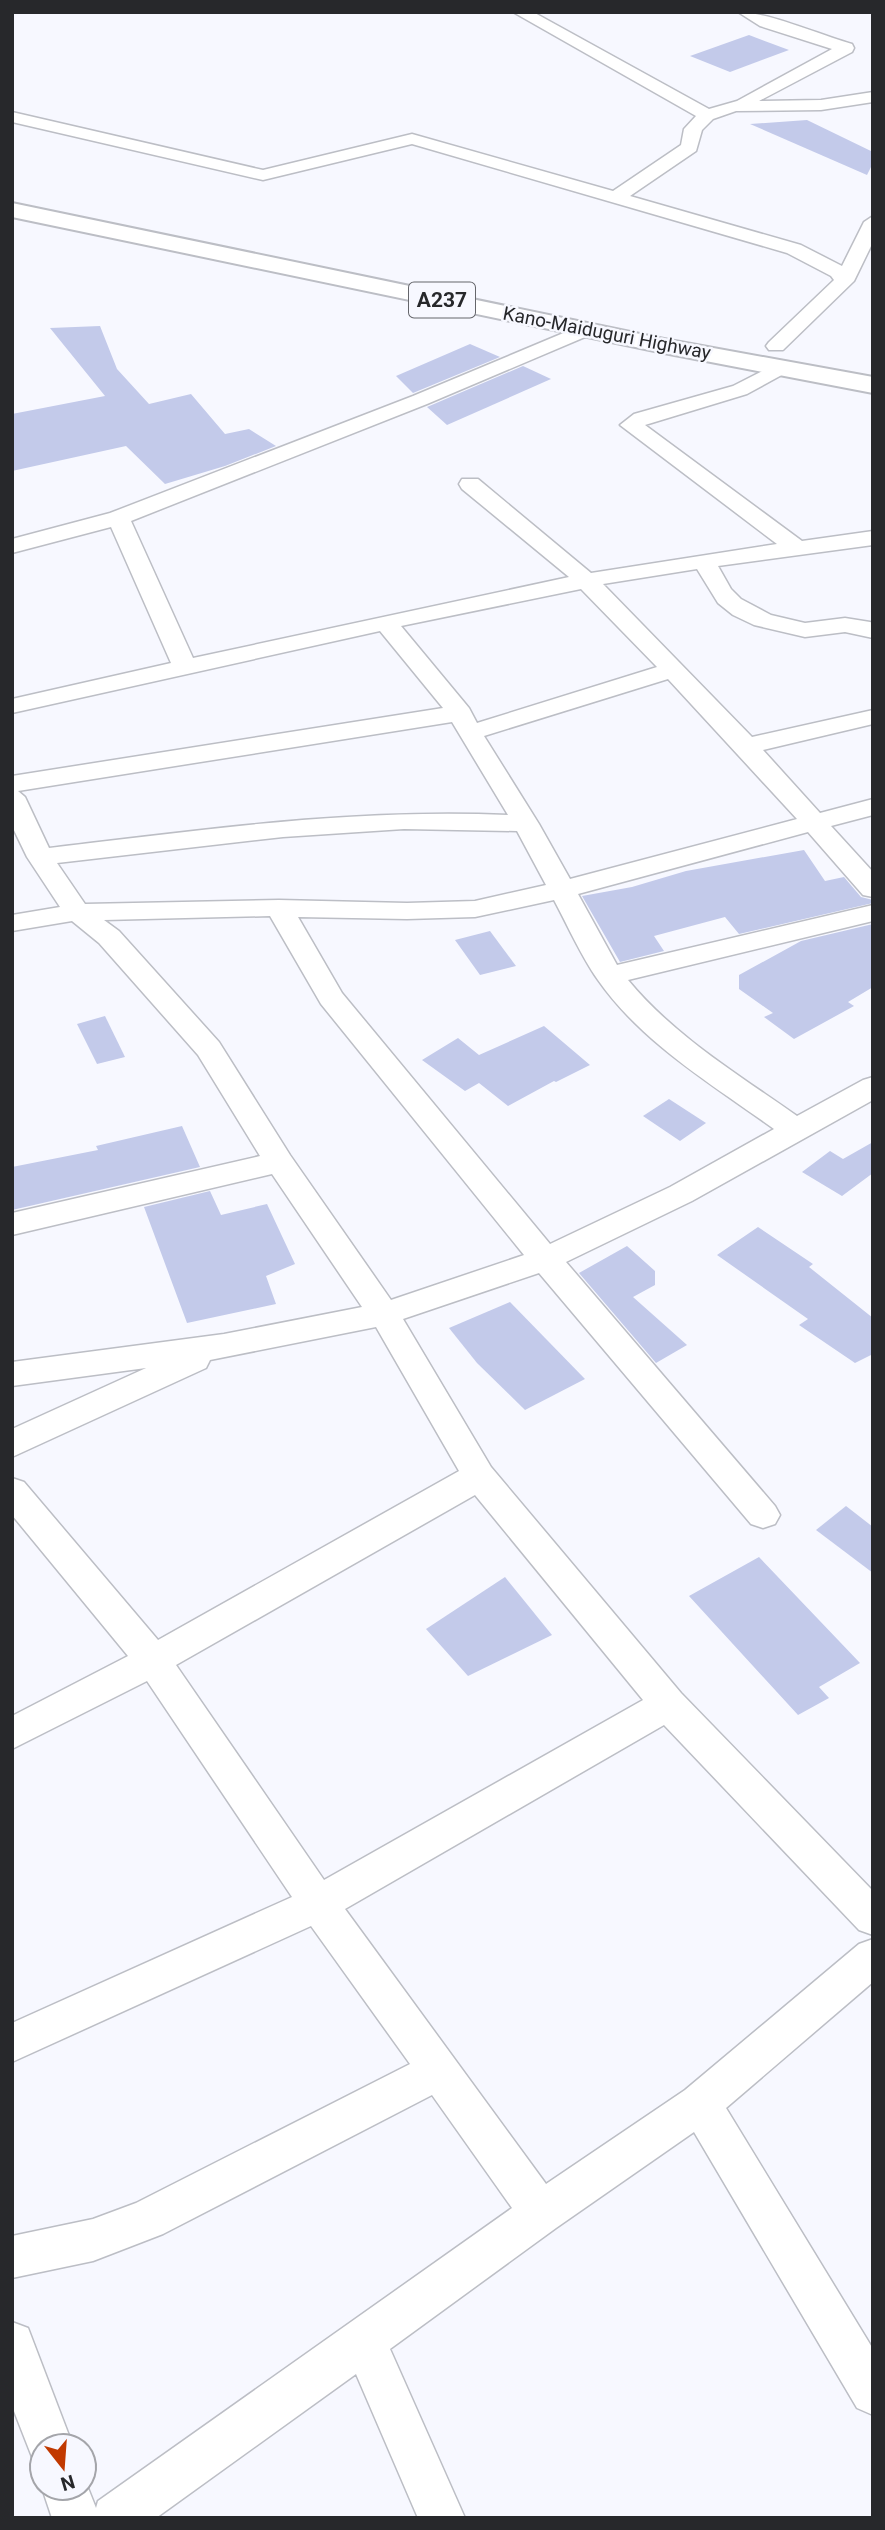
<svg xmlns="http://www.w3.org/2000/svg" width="885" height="2530" viewBox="0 0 885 2530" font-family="Roboto,sans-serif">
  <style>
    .building { fill: #c3caea }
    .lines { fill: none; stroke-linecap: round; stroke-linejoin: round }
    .minor-casing { stroke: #bcbec5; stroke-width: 3 }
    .trunk-casing { stroke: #bcbec5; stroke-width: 4 }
    .minor { fill: #fff; fill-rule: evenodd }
    .trunk { fill: #fff; fill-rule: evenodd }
    .labels { text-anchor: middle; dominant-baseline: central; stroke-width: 5; stroke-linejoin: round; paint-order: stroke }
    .far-street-label { font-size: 19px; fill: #27282b; stroke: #f7f8ff }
    .shield { fill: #f7f8ff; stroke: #65666b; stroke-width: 2 }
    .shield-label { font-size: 21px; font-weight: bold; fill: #27282b }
  </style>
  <rect width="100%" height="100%" fill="#f7f8ff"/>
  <g class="building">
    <polygon points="749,35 789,50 730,72 690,56"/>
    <polygon points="807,120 873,152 873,163 867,175 750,124"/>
    <polygon points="100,326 117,369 149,404 191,394 225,434 249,429 276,446 225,466 165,484 126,446 12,471 12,414 105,396 50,328"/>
    <polygon points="470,344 500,357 413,393 396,376"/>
    <polygon points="523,366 551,379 447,425 427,407"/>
    <polygon points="804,850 825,881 844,877 861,897 873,900 873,903 739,934 725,917 654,936 664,951 620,962 582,896 632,887 686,871"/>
    <polygon points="873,924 873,987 848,1002 854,1006 794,1039 764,1017 773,1013 739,989 739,975 801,941"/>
    <polygon points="490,931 516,966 480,975 455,940"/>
    <polygon points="105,1016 125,1057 97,1064 77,1024"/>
    <polygon points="544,1026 590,1065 556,1082 554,1081 508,1106 479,1083 465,1091 422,1060 458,1038 479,1055"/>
    <polygon points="669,1099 706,1123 680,1141 643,1116"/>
    <polygon points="182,1126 200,1167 12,1210 12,1167 98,1150 96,1146"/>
    <polygon points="873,1142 873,1173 842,1196 802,1172 830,1151 843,1159"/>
    <polygon points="210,1191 221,1215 267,1204 295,1264 266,1276 276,1304 187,1323 144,1207"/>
    <polygon points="758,1227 813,1264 809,1267 873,1318 873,1354 855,1363 799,1325 808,1319 717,1255"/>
    <polygon points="627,1246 655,1271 655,1285 633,1297 687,1345 656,1363 579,1273"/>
    <polygon points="510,1302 585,1379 525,1410 477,1363 449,1328"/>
    <polygon points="846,1506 873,1527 873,1573 816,1530"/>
    <polygon points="759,1557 860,1663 819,1687 829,1698 798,1715 689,1596"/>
    <polygon points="505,1577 552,1635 468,1676 426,1629"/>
  </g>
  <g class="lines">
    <defs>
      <g id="minor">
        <path d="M513,12H533L709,109L737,101L832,49L760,26L738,12C768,12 820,35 852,44L854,48L852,52L759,101L821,100L873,92V102L821,110L736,111L713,119L702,130L696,151L630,196L801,245L842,266L864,222L873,216V242L854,281L783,350H769L766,346L769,342L834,280L831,276L787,253L412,144L263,180L12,122V112L263,170L412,134L613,191L681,145L684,129L696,116Z"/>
        <path d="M585,324L592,326L595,330L592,334L427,404L131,521L193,658L569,577L462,489L459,484L462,479H478L591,573L777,544L620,425L634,414L733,386L782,361L789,363L792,367L789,371L747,394L645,425L802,541L873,531V545L718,566L731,589L741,599L771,615L805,623L845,618L870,622L873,623V638L845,632L805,637L754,625L733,615L718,603L697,569L603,584L752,737L873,710V724L763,750L820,813L873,799V815L831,826L873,872V897L863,895L808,832L578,894L617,965L873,905V921L628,980C674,1036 739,1075 797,1116L863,1080L873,1077V1100L692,1201L566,1262L775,1506L780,1515L775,1524L763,1528L751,1524L539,1273L403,1319L491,1467L681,1693L873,1891V1935L859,1930L664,1725L345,1909L546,2184L685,2090L859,1944L873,1939V1982L726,2108L873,2349V2415L857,2408L694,2132L556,2228L390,2349L465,2518H418L356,2374L156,2518H52L42,2488V2487L84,2488V2478L96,2508L98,2501L512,2208L432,2095L163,2234L93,2261L12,2278V2236L93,2219L136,2203L410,2064L311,1926L12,2062V2023L292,1897L147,1681L12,1749V1716L128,1656L12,1515V1478L24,1482L158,1640L459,1471L376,1327L210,1360L206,1368L12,1457V1429L146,1368L12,1386V1362L224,1334L362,1307L272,1174L12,1235V1213L260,1156L198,1055L99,943L72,921L12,931V915L60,907L27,857L12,826V776L443,708L380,631L12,713V699L171,663L111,527L12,553V539L110,513L413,396ZM581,589L657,667L477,723L469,708L401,626ZM668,679L797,819L570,879L539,824L484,736ZM452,722L508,815C354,808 201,830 49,848L25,797L18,791ZM404,829L517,831L546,885L475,901L407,903L279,900L85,904L57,863L283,837ZM554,900C568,926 581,956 598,980C642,1043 713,1085 774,1129L670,1187L550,1244L342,993L298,917L407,919L475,917ZM270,916L321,1004L524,1255L391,1300L290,1155L219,1042L119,931L104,920ZM475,1495L643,1700L324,1880L176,1665Z"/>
        <polygon points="12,2322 28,2328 73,2446 42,2446 42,2466 34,2462 12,2406"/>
      </g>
      <polygon id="trunk" points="12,203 664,339 873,377 873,393 664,353 12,217"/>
    </defs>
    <use href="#minor" class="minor-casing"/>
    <use href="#trunk" class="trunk-casing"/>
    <use href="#minor" class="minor"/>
    <use href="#trunk" class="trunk"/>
  </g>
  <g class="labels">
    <g class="far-street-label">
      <text transform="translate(607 333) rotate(11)">Kano-Maiduguri Highway</text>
    </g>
    <rect class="shield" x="409" y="282.5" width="66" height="35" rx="5"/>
    <g class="shield-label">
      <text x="442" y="300">A237</text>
    </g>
  </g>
  <rect width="885" height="2530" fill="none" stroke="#27282b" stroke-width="28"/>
  <g transform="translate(63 2467) rotate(163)"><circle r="33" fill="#f7f8ff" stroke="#a4a5aa" stroke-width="2"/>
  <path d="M0-5L12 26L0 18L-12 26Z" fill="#c13900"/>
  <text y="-10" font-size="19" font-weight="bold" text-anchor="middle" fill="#27282b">N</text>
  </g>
</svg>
